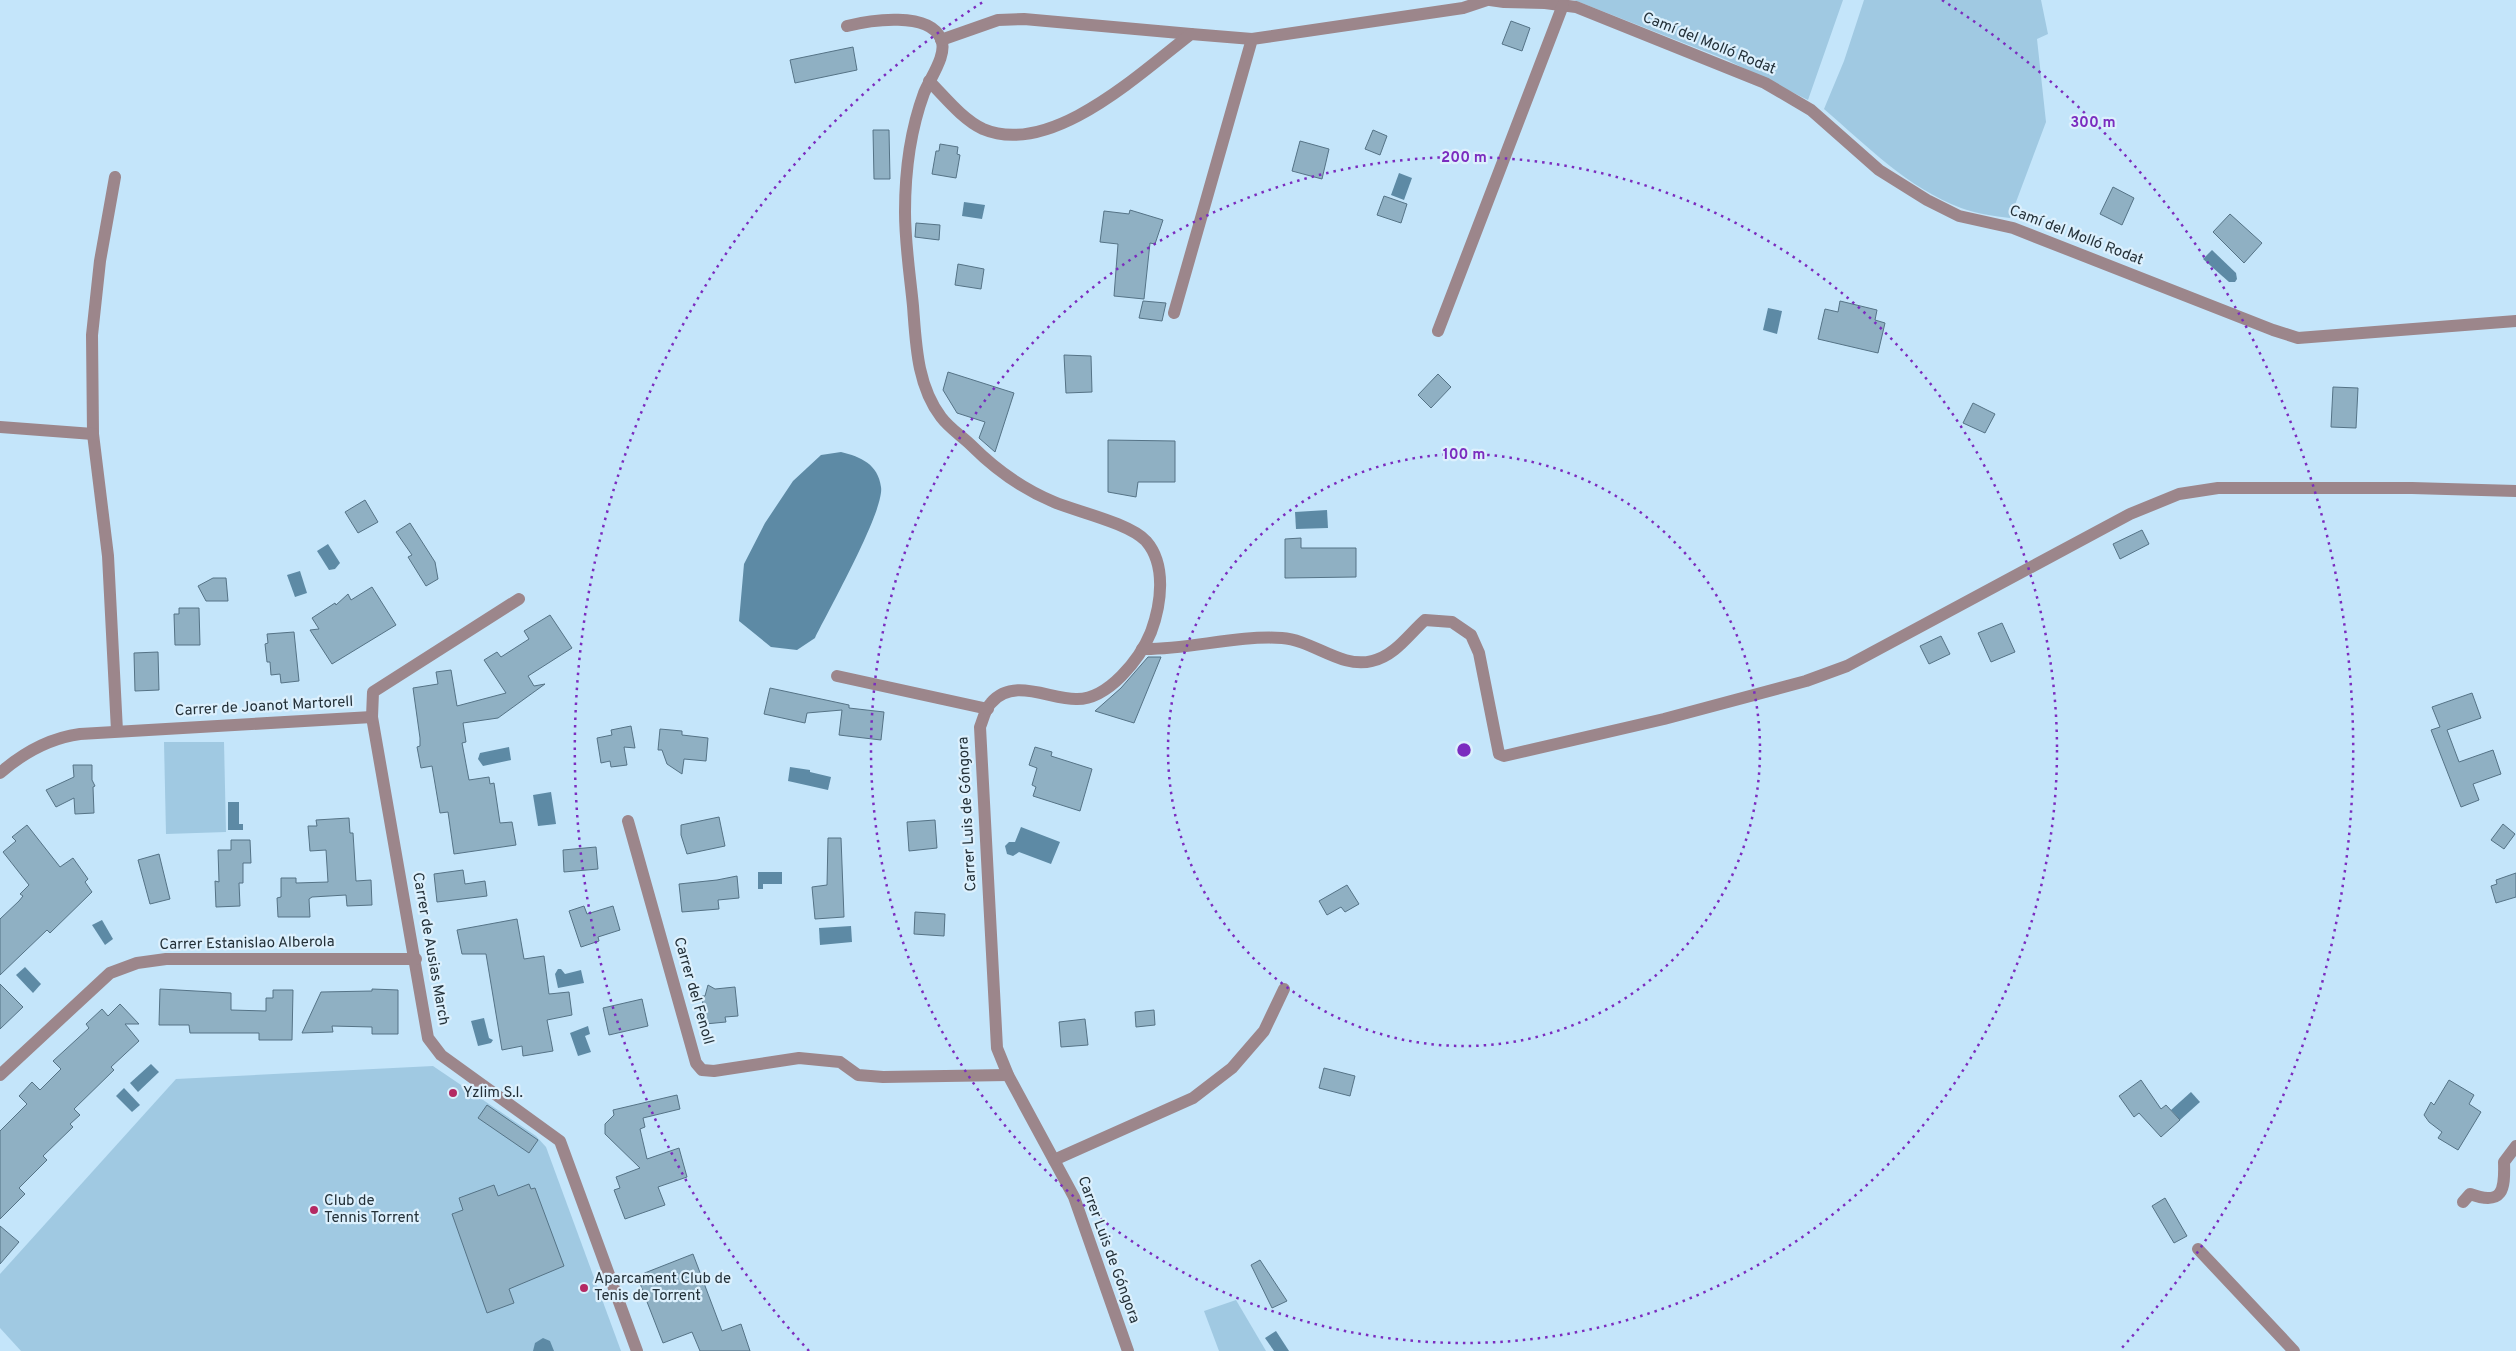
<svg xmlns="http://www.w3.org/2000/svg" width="2516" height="1351" viewBox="0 0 2516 1351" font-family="Overpass,sans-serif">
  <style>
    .green { fill: #a0c9e2 }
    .water { fill: #5d8aa5 }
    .building { fill: #8fb0c3; stroke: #557386 }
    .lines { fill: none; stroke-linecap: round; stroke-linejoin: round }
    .minor { stroke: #9c868b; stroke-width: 12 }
    .ring { fill: none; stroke: #7b2cbf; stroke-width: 2.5; stroke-dasharray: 2.5 5 }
    .poi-dot { fill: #b42963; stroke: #dcf0fd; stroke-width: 2 }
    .labels { text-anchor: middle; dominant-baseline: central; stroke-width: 4.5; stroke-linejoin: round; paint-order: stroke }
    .street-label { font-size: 15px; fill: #233038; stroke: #dcf0fd }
    .poi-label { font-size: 15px; fill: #233038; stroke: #dcf0fd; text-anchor: start }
    .centre { fill: #7b2cbf; stroke: #dcf0fd; stroke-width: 2.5 }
    .ring-label { font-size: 15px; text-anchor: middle; font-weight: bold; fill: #7b2cbf; stroke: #dcf0fd; stroke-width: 4.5; stroke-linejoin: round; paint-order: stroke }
  </style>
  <rect width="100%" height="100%" fill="#c4e5fa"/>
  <g class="green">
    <polygon points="1574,0 1843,0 1808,100 1727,60"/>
    <path d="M1864,0H2041L2048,34L2037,39L2046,122L2010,218C1994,216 1977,214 1961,208C1908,188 1867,146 1824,109L1844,61Z"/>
    <polygon points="164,742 224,742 226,832 166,834"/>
    <polygon points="433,1066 536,1136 546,1147 621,1351 21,1351 0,1328 0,1274 176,1079"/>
    <polygon points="1236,1300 1266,1351 1219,1351 1204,1311"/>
  </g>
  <g class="water">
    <polygon points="1399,173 1412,178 1404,200 1391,195"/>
    <polygon points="964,202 985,205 982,219 962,216"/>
    <polygon points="2212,250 2236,273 2237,279 2235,282 2229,282 2203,259"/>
    <polygon points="1768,308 1782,311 1777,334 1763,330"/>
    <path d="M841,452C861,457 878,464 881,487C885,510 828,611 815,638L797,650L771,647L739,621L744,564L765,523L793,481L821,455Z"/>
    <polygon points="1327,510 1328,528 1296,529 1295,512"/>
    <polygon points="328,544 340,563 335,569 329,570 317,551"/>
    <polygon points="300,571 307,593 295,597 287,575"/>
    <polygon points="509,747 511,760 483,766 478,759 480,753"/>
    <polygon points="790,767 810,770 810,772 831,777 828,790 788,781"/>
    <polygon points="551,792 556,824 538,826 533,795"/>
    <polygon points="228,802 239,802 239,824 243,824 243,830 228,830"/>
    <polygon points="1021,827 1060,842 1051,864 1019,852 1013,856 1007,854 1005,846 1009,842 1015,842"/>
    <polygon points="758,872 782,872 782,884 763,884 763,889 758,889"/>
    <polygon points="102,920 113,939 105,945 92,925"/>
    <polygon points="851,926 852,942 820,945 819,928"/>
    <polygon points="25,967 41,984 33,993 16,975"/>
    <polygon points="558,969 561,969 565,974 581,970 584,983 558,988 555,974"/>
    <polygon points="484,1018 489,1038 493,1040 491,1043 478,1046 471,1021"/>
    <polygon points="588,1026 590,1034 585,1036 591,1052 578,1056 570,1033"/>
    <polygon points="151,1064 159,1072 138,1092 130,1083"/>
    <polygon points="124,1088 140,1105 132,1112 116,1096"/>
    <polygon points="2191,1092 2200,1102 2180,1120 2171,1110"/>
    <polygon points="1276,1331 1289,1351 1274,1351 1265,1338"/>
    <polygon points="543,1338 550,1341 554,1351 533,1351 535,1343"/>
  </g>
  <g class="building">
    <polygon points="1511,21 1530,28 1522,51 1502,44"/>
    <polygon points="853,47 857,70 795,83 790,60"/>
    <polygon points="873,130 889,130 890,179 874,179"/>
    <polygon points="1373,130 1387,136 1380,155 1365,149"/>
    <polygon points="1300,141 1329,149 1322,179 1292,171"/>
    <polygon points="940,144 958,147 957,154 960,155 956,178 932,174 936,151 939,151"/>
    <polygon points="2113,187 2134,198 2122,225 2100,214"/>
    <polygon points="1384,196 1407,204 1401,223 1377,215"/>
    <polygon points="1130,210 1163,220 1155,244 1150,243 1144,299 1114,296 1118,244 1100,242 1104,211 1129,214"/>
    <polygon points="2230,214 2262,243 2244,263 2213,232"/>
    <polygon points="916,223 940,225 939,240 915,237"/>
    <polygon points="958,264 984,269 981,289 955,285"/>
    <polygon points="1143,301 1166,303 1162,321 1139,318"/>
    <polygon points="1840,301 1877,310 1875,320 1885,323 1878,353 1818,339 1825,309 1838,312"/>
    <polygon points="1064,355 1091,356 1092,392 1066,393"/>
    <polygon points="948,372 1014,393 995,452 979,438 985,422 957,413 943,390"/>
    <polygon points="1438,374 1451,387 1431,408 1418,395"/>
    <polygon points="2333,387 2358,388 2356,428 2331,427"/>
    <polygon points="1973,403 1995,414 1985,433 1963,423"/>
    <polygon points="1108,440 1175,441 1175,482 1138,482 1136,497 1108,492"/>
    <polygon points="365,500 378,522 358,533 345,512"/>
    <polygon points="410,523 435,562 438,579 426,586 408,557 412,555 396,532"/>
    <polygon points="2142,530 2149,544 2120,559 2113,544"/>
    <polygon points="1301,538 1301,548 1356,548 1356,577 1285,578 1285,539"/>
    <polygon points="213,578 226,578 228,601 206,601 198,586"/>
    <polygon points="372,587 396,625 332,664 310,630 319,629 312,618 335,603 336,605 348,594 351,600"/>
    <polygon points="179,608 199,608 200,645 175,645 174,614 179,614"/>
    <polygon points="550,615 572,648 528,676 534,686 545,684 498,718 463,723 466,742 462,743 469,780 489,777 490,784 494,783 500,823 512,822 516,845 454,854 448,812 440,813 432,766 421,768 417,747 420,746 420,738 413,688 438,684 436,672 451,670 457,706 506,693 484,660 497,652 501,657 529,639 524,631"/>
    <polygon points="2002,623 2015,652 1991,662 1978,633"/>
    <polygon points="294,632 299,681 281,683 280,674 271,675 270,662 267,662 265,644 268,643 267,634"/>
    <polygon points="1941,636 1950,654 1929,664 1920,646"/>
    <polygon points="158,652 159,690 135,691 134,653"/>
    <polygon points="1148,657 1161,657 1134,723 1095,711 1121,688"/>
    <polygon points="770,688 849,705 849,708 884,712 881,740 839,735 842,710 807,713 805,723 764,714"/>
    <polygon points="2472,693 2481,718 2447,730 2459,762 2493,750 2501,774 2473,784 2479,800 2461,807 2431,730 2440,727 2432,707"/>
    <polygon points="631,726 635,748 624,747 627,765 611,767 610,761 601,763 597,738 612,735 611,730"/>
    <polygon points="660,729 682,731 682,735 708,738 706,761 684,759 682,774 667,764 662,750 658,750"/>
    <polygon points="1035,747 1052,752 1051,756 1092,769 1080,811 1033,796 1036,787 1032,785 1037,768 1029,765"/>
    <polygon points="73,765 92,765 92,780 95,786 93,787 94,813 75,814 74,798 56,807 46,790 74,777"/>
    <polygon points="719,817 725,846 687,854 681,835 681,825"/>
    <polygon points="349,818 350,833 353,833 356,881 371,880 372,905 347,906 346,895 312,897 309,899 310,917 278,917 277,898 281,897 281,878 296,878 296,883 328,882 326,850 310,851 308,826 317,826 316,820"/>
    <polygon points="935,820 937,848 909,851 907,822"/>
    <polygon points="2503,824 2515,834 2504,849 2491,840"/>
    <polygon points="27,825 60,867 73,858 88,879 85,882 92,892 50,933 47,930 0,975 0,919 19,901 23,896 20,894 29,885 3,852 16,841 12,837"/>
    <polygon points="828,838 841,838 844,917 815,919 812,887 827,885"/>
    <polygon points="231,840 250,840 251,863 243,863 243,883 239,883 240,906 216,907 215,881 219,882 218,850 231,850"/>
    <polygon points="596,847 598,869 564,872 563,850"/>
    <polygon points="159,854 170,899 150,904 138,860"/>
    <polygon points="463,870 465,884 485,881 487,896 437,902 434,874"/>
    <polygon points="2516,873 2516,897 2496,903 2491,886 2497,884 2496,880"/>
    <polygon points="737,876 739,898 718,900 719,909 682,912 679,884 717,880"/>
    <polygon points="1347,885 1359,904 1345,912 1341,907 1327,915 1319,901"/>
    <polygon points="584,906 587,914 613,906 620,930 598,937 599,941 581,947 569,911"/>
    <polygon points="915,912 945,914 944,936 914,934"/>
    <polygon points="517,919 524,959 544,956 549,994 569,992 572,1015 547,1020 553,1051 523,1056 522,1046 502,1050 486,954 462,954 457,930"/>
    <polygon points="0,984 23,1007 0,1029"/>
    <polygon points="708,985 715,989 735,987 738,1016 725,1017 726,1022 705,1024 702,996 705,996"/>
    <polygon points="160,989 231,993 231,1010 266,1011 266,998 273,998 273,990 293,990 292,1040 259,1040 259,1033 190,1033 189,1025 159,1025"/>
    <polygon points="372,989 398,990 398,1034 372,1034 372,1027 332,1026 333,1032 302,1033 321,992 372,991"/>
    <polygon points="642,999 648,1026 609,1035 603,1008"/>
    <polygon points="120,1004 139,1024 125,1024 139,1041 111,1067 114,1070 74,1109 80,1115 70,1124 73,1127 43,1156 47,1160 19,1188 25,1194 0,1219 0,1131 27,1104 19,1096 32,1082 40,1090 61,1069 53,1061 89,1028 86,1024 102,1009 108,1016"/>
    <polygon points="1154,1010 1155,1025 1136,1027 1135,1012"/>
    <polygon points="1085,1019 1088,1045 1061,1047 1059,1022"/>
    <polygon points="1324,1068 1355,1076 1350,1096 1319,1088"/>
    <polygon points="2141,1080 2161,1109 2166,1105 2180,1120 2161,1137 2139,1113 2134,1117 2119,1096"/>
    <polygon points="2449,1080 2474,1095 2469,1104 2481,1112 2458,1150 2438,1138 2442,1132 2429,1122 2424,1115 2431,1102 2434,1105"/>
    <polygon points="677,1095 680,1109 643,1118 645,1127 640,1129 647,1159 679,1148 687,1177 658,1187 665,1205 625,1219 614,1190 620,1188 616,1177 640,1168 605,1134 605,1124 614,1115 613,1110"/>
    <polygon points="487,1105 538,1140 529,1153 478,1118"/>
    <polygon points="529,1184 531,1189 535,1188 564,1266 509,1289 514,1303 487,1313 452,1214 463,1210 459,1198 494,1185 498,1196"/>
    <polygon points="2165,1198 2187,1236 2174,1243 2152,1206"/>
    <polygon points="0,1226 19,1242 0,1264"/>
    <polygon points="693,1254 722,1331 741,1324 750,1351 700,1351 692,1332 663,1343 637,1276"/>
    <polygon points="1260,1260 1287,1301 1272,1308 1251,1265"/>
  </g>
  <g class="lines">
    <g class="minor">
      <polyline points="1490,0 1504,2 1545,3 1576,7 1765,83 1811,110 1879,170 1927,200 1959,216 2013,228 2273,330 2298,338 2516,321"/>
      <path d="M847,26C870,20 929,11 941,39C948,54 930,78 924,93C910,131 905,171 905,212C905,244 910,275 913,306C916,345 917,385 941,417C950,429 962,436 972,446C995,469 1023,489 1054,502C1078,512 1129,523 1146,541C1167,565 1161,605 1151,632C1140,659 1108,700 1076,699C1049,699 1013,677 991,703C985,709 983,720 980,727L997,1048L1008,1075L1074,1197L1128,1351"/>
      <polyline points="941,40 998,20 1024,19 1191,34"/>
      <path d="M929,81C945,97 962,119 983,129C1051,158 1140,73 1191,34L1252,39"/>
      <polyline points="115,177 100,261 92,335 93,434 108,556 117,731"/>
      <polyline points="1174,313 1252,39 1463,8 1487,0"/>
      <polyline points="1438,331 1563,5"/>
      <polyline points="0,427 93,434"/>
      <polyline points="519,599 373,692 372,717 428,1038 441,1055 560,1141 637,1351"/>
      <path d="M1142,649C1188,650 1235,635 1282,638C1313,640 1341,669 1372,661C1395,656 1409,634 1425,620L1452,622L1471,635L1479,653L1499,754L1504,756L1664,719L1806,681L1847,666L2130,514L2179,494L2218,488H2412L2516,491"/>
      <polyline points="837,676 988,709"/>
      <path d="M0,773C23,753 50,738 80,734L372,717"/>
      <polyline points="628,821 696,1063 702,1070 714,1071 799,1058 840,1062 858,1075 883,1077 1008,1075"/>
      <polyline points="0,1075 110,973 137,963 166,959 416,959"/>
      <polyline points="1054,1160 1193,1098 1232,1068 1264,1031 1284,989"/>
      <path d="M2463,1202L2470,1194C2503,1206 2505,1190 2504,1162L2516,1146"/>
      <polyline points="2198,1249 2294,1351"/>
    </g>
  </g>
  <g class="ring">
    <circle cx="1464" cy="750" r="296"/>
    <circle cx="1464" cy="750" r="593"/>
    <path d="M809 1351A889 889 0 0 1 986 0M1942 0A889 889 0 0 1 2119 1351"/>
  </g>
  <g class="poi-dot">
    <circle cx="453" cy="1093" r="5"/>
    <circle cx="314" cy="1210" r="5"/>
    <circle cx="584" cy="1288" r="5"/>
  </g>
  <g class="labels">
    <g class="street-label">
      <text transform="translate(1709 44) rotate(22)">Camí del Molló Rodat</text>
      <text transform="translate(2076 236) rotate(21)">Camí del Molló Rodat</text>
      <text transform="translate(264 707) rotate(-3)">Carrer de Joanot Martorell</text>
      <text transform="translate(968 814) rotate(-93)">Carrer Luis de Góngora</text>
      <text transform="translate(247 944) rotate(-1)">Carrer Estanislao Alberola</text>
      <text transform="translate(430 949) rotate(80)">Carrer de Ausias March</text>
      <text transform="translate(693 991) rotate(74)">Carrer del Fenoll</text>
      <text transform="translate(1108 1250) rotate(70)">Carrer Luis de Góngora</text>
    </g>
    <g class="poi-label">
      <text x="463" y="1093">Yzlim S.l.</text>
      <text x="324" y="1201">Club de<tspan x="324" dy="17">Tennis Torrent</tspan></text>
      <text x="594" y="1279">Aparcament Club de<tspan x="594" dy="17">Tenis de Torrent</tspan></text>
    </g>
  </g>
  <circle cx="1464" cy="750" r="8" class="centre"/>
  <g class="ring-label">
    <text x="2093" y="127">300 m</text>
    <text x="1464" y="162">200 m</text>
    <text x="1464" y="459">100 m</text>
  </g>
</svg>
